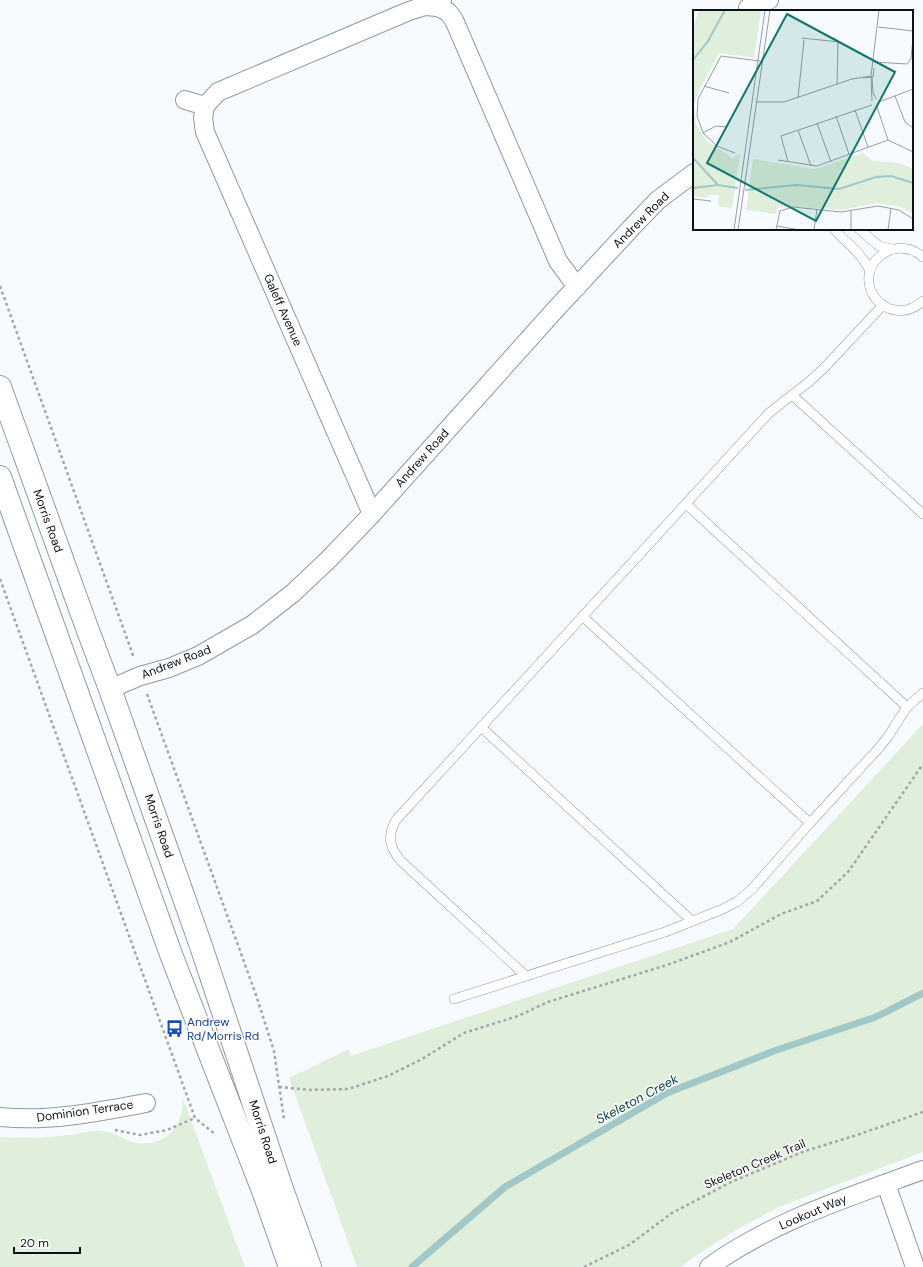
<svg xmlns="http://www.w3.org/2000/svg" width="923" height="1267" viewBox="0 0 923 1267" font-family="'DM Sans',sans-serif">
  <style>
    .green { fill: #e0efdc }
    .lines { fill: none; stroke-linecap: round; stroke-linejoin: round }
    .stream { stroke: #a1c7c7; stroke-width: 7 }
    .lane-casing { stroke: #909aa1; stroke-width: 10 }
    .street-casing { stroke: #909aa1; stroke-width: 20 }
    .secondary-casing { stroke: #909aa1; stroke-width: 24 }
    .path { stroke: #a2a5a9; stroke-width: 2.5; stroke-dasharray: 3 3; stroke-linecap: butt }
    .lane { stroke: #fff; stroke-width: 9 }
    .street { stroke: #fff; stroke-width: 18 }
    .secondary { stroke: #fff; stroke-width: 22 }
    .labels { text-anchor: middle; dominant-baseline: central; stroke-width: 3; stroke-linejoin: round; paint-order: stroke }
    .street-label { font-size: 12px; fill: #0e1114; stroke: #fff }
    .transit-label { font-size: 12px; fill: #164399; stroke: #fff; text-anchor: start }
    .water-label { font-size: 13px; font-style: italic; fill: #094545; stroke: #fff }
    .inset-river { fill: none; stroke: #a1c7c7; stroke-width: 2 }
    .inset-road { fill: none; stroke: #9a9da1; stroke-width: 1 }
    .view { fill: #0f766e; fill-opacity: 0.15; stroke: #0f766e; stroke-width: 2 }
    .inset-edge { fill: none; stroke: #0e1114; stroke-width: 2 }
  </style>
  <rect width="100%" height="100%" fill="#f7fbff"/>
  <g class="green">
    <polygon points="923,724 923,1152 779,1207 736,1230 691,1259 681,1267 357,1267 289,1078 349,1049 350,1056 733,929"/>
    <path d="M182,1095L245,1267H0V1137C23,1139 47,1137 71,1135C81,1133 91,1130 101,1131C115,1131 125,1142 138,1143C168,1147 186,1122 182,1095Z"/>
  </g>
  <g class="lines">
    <polyline class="stream" points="412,1267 505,1187 667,1093 774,1051 876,1017 923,993"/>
    <defs>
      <g id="lane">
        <path d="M834,229C846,243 862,253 870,271"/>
        <polyline points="859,229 879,246 892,249"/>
        <path d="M923,257C893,231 852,268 876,299C881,305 887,309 895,310C905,312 915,308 923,301"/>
        <polyline points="792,395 923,514"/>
        <polyline points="686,504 907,707"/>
        <polyline points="582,616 810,823"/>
        <polyline points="481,727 692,921"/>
        <path d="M526,976L401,861C389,847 387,836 396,820L769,413L810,381L825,367L883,305"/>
        <polyline points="454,999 665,932 723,909 738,901 752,889 810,823 878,749 887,738 907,707 923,693"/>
      </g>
      <g id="street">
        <polyline points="438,7 448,12 454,20 558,261 577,287"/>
        <polyline points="748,8 769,0"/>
        <polyline points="185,100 205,106 218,92 409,11 425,6 438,7 442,0"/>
        <polyline points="205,106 203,118 205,132 372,514"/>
        <polyline points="110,689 140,676 169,668 198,656 252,625 293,593 328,560 372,514 555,310 632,227 658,200 694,173"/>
        <path d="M0,1117C49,1122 98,1112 146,1103"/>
        <polyline points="886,1184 915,1267"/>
        <path d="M709,1267C773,1221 849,1197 923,1170"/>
      </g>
      <g id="secondary">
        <polyline points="0,387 87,628 110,689 201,946 282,1189 310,1267"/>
        <polyline points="0,477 172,957 265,1196 290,1267"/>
      </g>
    </defs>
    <use href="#lane" class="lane-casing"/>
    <use href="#street" class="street-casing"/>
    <use href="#secondary" class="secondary-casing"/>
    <g class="path">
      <polyline points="0,286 134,658"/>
      <polyline points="0,579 195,1118 216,1135"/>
      <polyline points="147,694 256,995 274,1051 284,1119"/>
      <polyline points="279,1087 310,1090 348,1089 388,1076 422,1059 464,1033 518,1016 548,1002 667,965 730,942 781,914 817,901 848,872 923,764"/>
      <polyline points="115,1130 140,1135 167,1130 195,1118"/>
      <polyline points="584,1267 629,1245 672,1213 731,1182 805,1151 854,1136 923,1112"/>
    </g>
    <use href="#lane" class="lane"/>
    <use href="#street" class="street"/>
    <use href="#secondary" class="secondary"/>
  </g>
  <defs>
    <symbol id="bus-bare" viewBox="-9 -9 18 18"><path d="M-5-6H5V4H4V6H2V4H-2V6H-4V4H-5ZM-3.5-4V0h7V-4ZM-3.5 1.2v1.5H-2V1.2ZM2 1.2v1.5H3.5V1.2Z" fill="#1a4fb4" stroke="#fff" stroke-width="2.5" paint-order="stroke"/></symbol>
  </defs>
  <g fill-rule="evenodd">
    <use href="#bus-bare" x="162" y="1016" width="25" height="25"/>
  </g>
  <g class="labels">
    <g class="street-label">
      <text transform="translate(641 220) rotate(-45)">Andrew Road</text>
      <text transform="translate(283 310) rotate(66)">Galeff Avenue</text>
      <text transform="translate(422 458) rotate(-48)">Andrew Road</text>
      <text transform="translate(48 521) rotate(70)">Morris Road</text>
      <text transform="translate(176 662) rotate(-21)">Andrew Road</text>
      <text transform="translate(159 826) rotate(71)">Morris Road</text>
      <text transform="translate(85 1111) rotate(-8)">Dominion Terrace</text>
      <text transform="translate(263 1132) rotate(72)">Morris Road</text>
      <text transform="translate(755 1164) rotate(-23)">Skeleton Creek Trail</text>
      <text transform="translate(813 1212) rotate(-23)">Lookout Way</text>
    </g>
    <g class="transit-label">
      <text x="187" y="1022">Andrew<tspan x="187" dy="14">Rd/Morris Rd</tspan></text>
    </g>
    <g class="water-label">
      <text transform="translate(637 1099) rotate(-28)">Skeleton Creek</text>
    </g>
  </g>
  <g transform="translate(693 10)">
    <rect width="220" height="220" fill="#f7fbff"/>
    <path d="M6,0H68L61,48L26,43L5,83L1,96L3,114L14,131L39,148L47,144L39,198L25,196L26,185H16L14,188L0,186V17ZM170,143L180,151L206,153L220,159V204L208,197L184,193L148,200L96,196L84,198L83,204L53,200L60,149L122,159Z" fill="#e0efdc"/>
    <path class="inset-river" d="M0,50L15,31L32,0M0,148L25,175L45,178M0,178L25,175M52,180L104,175L146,179L183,167L198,166L220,173"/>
    <path class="inset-road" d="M185,17L220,21M109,28L146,32M181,52L214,54L218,49L220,28M179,67L180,82L183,89M170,68L180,67L181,58M144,74L145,32M11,76L36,83M202,86L212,112L220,118M105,88L111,30M179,91L178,66L186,0M63,92H91L159,69L178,66M186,92L220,79M184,97L195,130L220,142M162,100L175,137M143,106L156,144M124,113L138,152M105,120L118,156M10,123L23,116L34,117M42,143L24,136L10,123L4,106L5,89L28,46L67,51M85,150L124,156L195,130M95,152L88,126L179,95M0,189L18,191M84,216L107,220M41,220L72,0M45,220L77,0M83,220L87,201L100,197L148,202L185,196L206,200L220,209M121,220L124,199M158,220V201M195,220L198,198"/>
    <path class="view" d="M94,4L202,62L123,211L14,153Z"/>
    <rect width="220" height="220" class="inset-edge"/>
  </g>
  <path d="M14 1247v6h66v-6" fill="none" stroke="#0e1114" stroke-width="2"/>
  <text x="20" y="1247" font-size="12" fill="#0e1114" stroke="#ffffff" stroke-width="3" paint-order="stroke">20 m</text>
</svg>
